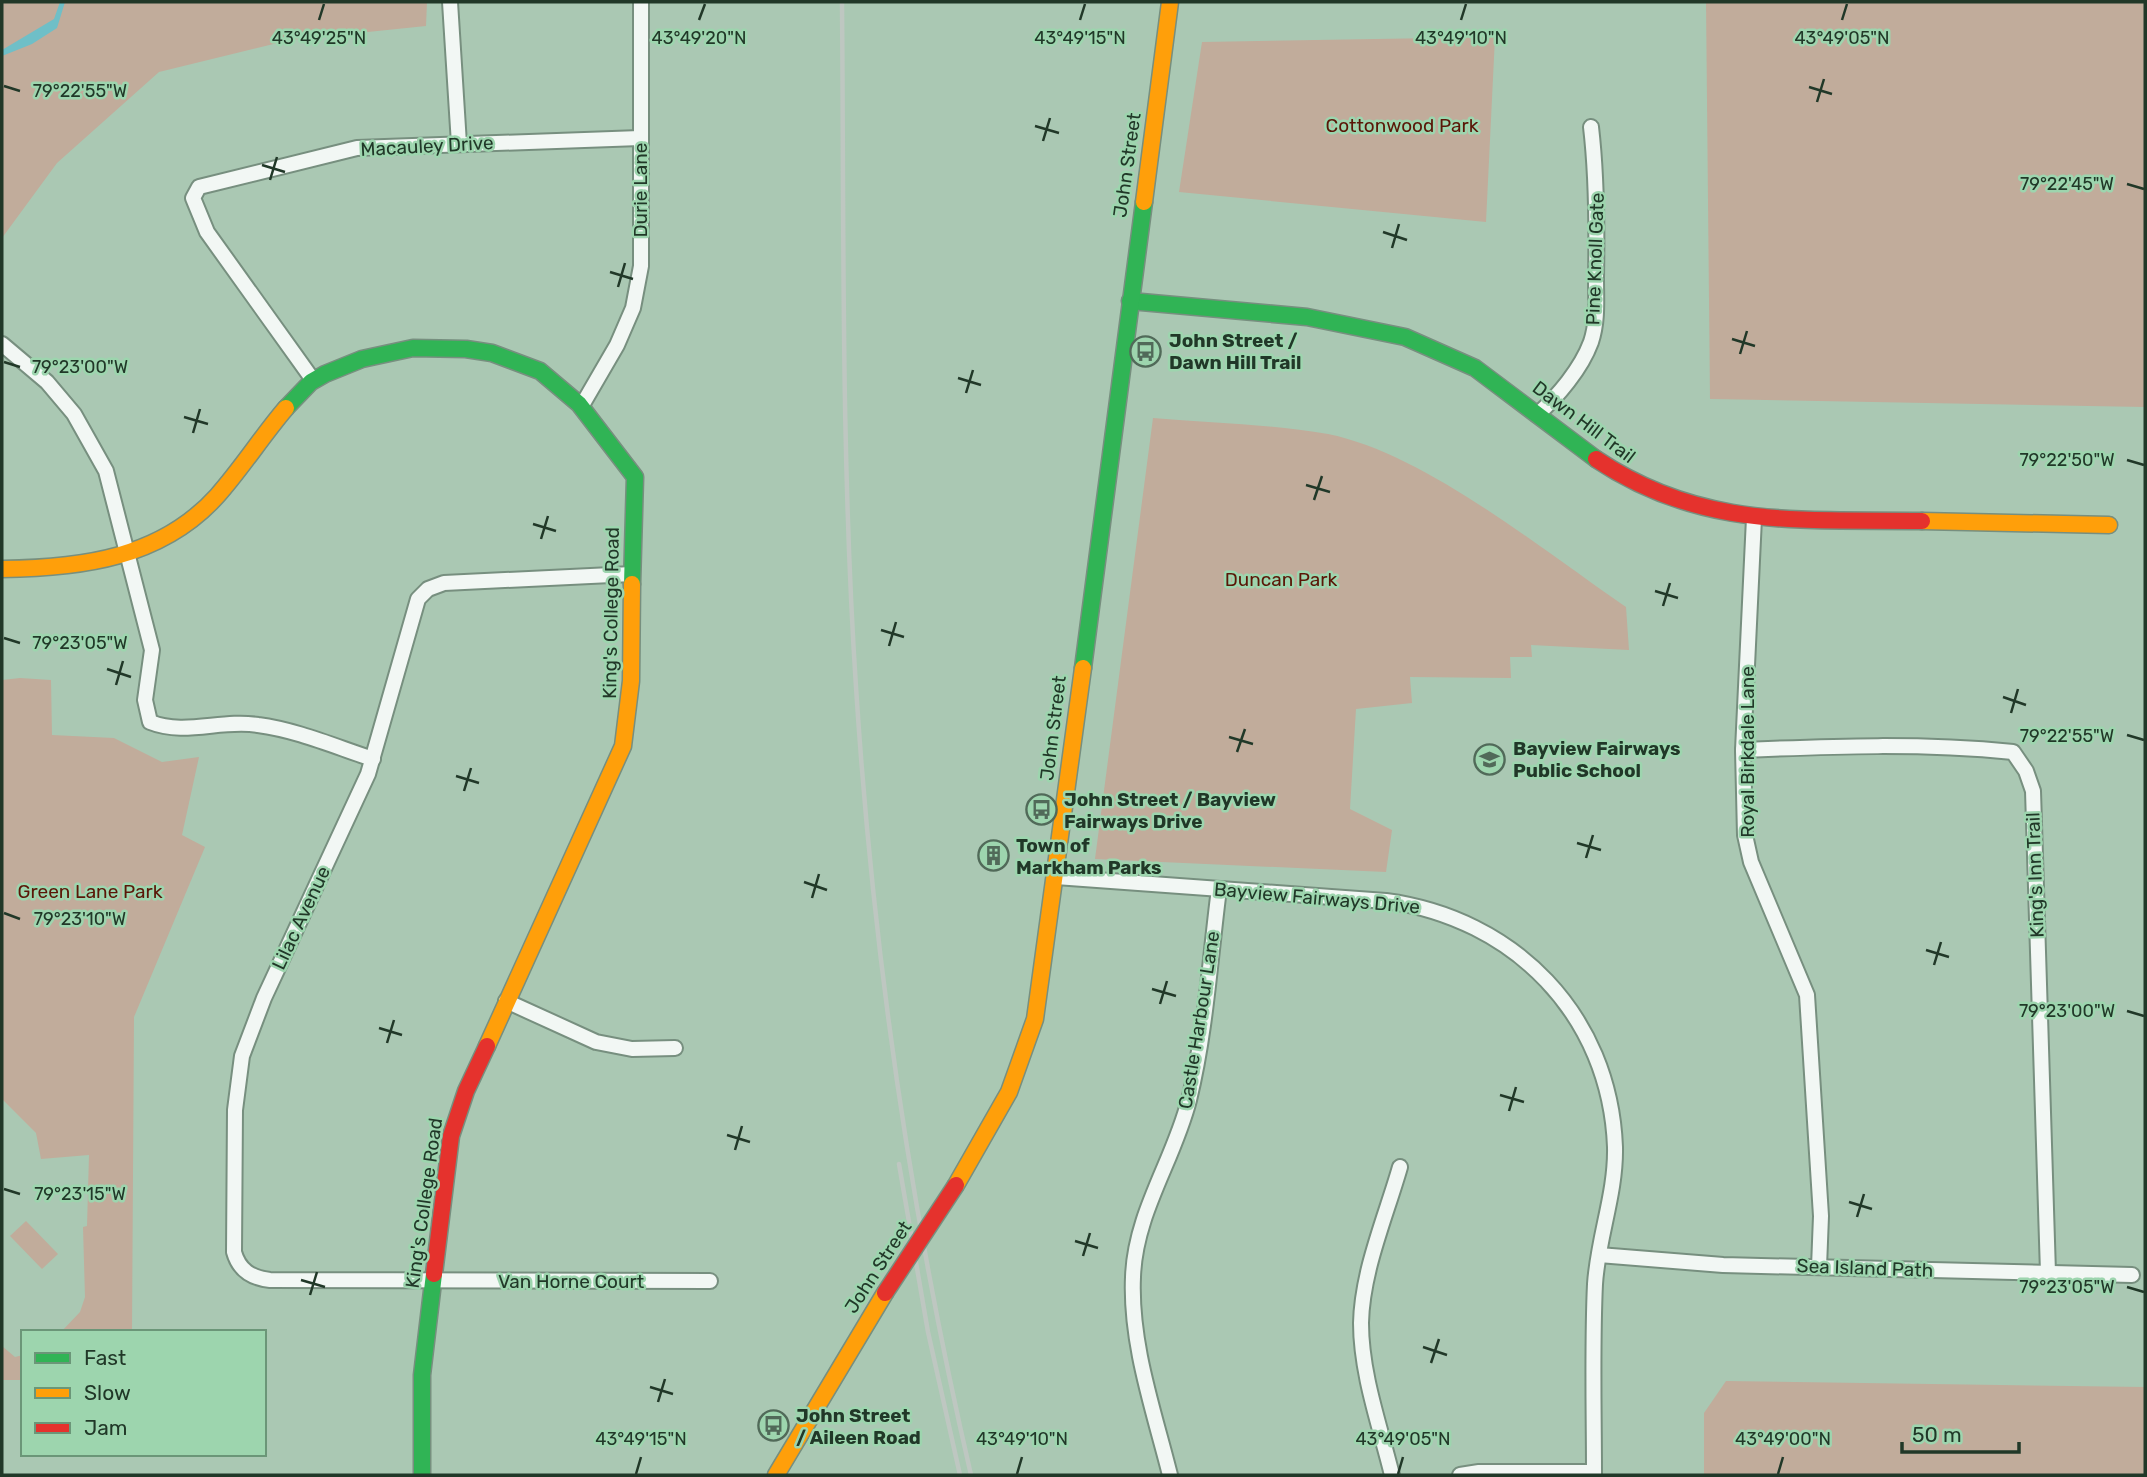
<svg xmlns="http://www.w3.org/2000/svg" width="2147" height="1477" viewBox="0 0 2147 1477" font-family="Rubik,sans-serif">
  <style>
    .green { fill: #c1ac9b }
    .water { fill: #6fbfc7 }
    .lines { fill: none; stroke-linecap: round; stroke-linejoin: round }
    .street-casing { stroke: #778f7f; stroke-width: 18 }
    .fast-casing { stroke: #778f7f; stroke-width: 19 }
    .slow-casing { stroke: #778f7f; stroke-width: 19 }
    .jam-casing { stroke: #778f7f; stroke-width: 19 }
    .street { stroke: #f2f7f4; stroke-width: 14 }
    .fast { stroke: #30b455; stroke-width: 16 }
    .slow { stroke: #ff9f0a; stroke-width: 16 }
    .jam { stroke: #e5322d; stroke-width: 16 }
    .rail { stroke: #bec7c1; stroke-width: 4.5 }
    .jam-bridge-casing { stroke: #778f7f; stroke-width: 19; stroke-linecap: butt }
    .jam-bridge { stroke: #e5322d; stroke-width: 16 }
    .ticks { fill: none; stroke: #213828; stroke-width: 2.5 }
    .labels { text-anchor: middle; dominant-baseline: central; stroke-width: 5; stroke-linejoin: round; paint-order: stroke }
    .park-label { font-size: 19px; fill: #5a1607; stroke: #9dd5ae }
    .street-label { font-size: 19px; fill: #213828; stroke: #9dd5ae }
    .poi-label { font-size: 19px; font-weight: bold; fill: #213828; stroke: #9dd5ae; text-anchor: start }
    .ticks-label { font-size: 18px; text-anchor: middle; fill: #213828; stroke: #9dd5ae; stroke-width: 5; stroke-linejoin: round; paint-order: stroke }
  </style>
  <rect width="100%" height="100%" fill="#aac8b3"/>
  <g class="green">
    <polygon points="2,2 427,2 426,26 290,40 159,72 57,163 2,238"/>
    <polygon points="1706,2 2145,2 2145,407 1710,399"/>
    <polygon points="1495,37 1486,222 1179,192 1202,42"/>
    <path d="M1153,418C1210,423 1271,424 1328,434C1424,453 1544,551 1626,607L1629,650L1531,645L1532,657H1510L1511,678L1410,677L1412,703L1356,709L1350,809L1392,830L1386,872L1095,859Z"/>
    <polygon points="20,678 51,680 52,735 114,738 162,762 199,757 182,835 205,847 134,1017 132,1332 61,1332 80,1312 85,1297 83,1227 87,1226 89,1155 41,1159 36,1133 2,1099 2,680"/>
    <polygon points="26,1221 58,1254 42,1269 10,1236"/>
    <polygon points="2,1346 15,1357 23,1355 23,1380 2,1380"/>
    <polygon points="1726,1381 2145,1387 2145,1475 1704,1475 1704,1413"/>
  </g>
  <polygon class="water" points="60,2 65,2 57,28 32,44 2,56 2,50 54,19"/>
  <g class="lines">
    <defs>
      <g id="street">
        <polyline points="450,2 459,144"/>
        <path d="M2,344L47,382L74,414L106,471L152,650L145,700L150,722C185,736 221,719 258,725C297,730 336,747 373,759"/>
        <polyline points="313,380 207,232 193,198 199,187 357,148 640,138"/>
        <polyline points="581,407 617,345 633,308 641,266 641,2"/>
        <path d="M1537,415C1558,396 1581,369 1591,342C1598,321 1596,299 1596,278C1597,227 1597,178 1591,127"/>
        <polyline points="1754,518 1743,750 1745,835 1751,862 1807,995 1821,1216 1819,1267"/>
        <path d="M632,574L444,583L428,589L418,599L368,774L264,998L242,1056L235,1110L234,1252C239,1270 251,1278 270,1280L710,1281"/>
        <path d="M1743,750C1834,746 1922,743 2013,752L2026,771L2033,791L2048,1273"/>
        <path d="M1056,877L1386,901C1514,918 1610,1015 1615,1147C1616,1194 1598,1237 1595,1284C1592,1347 1594,1411 1594,1475"/>
        <polyline points="506,1001 596,1042 632,1049 675,1048"/>
        <polyline points="1599,1255 1723,1265 2132,1275"/>
        <path d="M1170,1475C1154,1411 1130,1344 1133,1277C1135,1213 1174,1160 1189,1100C1206,1031 1210,958 1219,889"/>
        <path d="M1392,1475C1380,1426 1361,1374 1361,1323C1362,1271 1386,1216 1400,1167"/>
        <polyline points="1460,1475 1479,1472 1594,1472"/>
      </g>
      <g id="fast">
        <polyline points="1130,301 1307,317 1405,337 1475,368 1596,459"/>
        <polyline points="286,408 311,382 325,374 362,359 413,348 466,349 492,353 540,371 579,404 635,477 632,584"/>
        <polyline points="1083,668 1144,202"/>
        <polyline points="422,1475 422,1375 434,1274"/>
      </g>
      <g id="slow">
        <polyline points="1144,202 1170,2"/>
        <polyline points="1922,521 2109,525"/>
        <path d="M2,569C82,568 161,558 217,496C242,468 262,436 286,408"/>
        <polyline points="487,1046 623,746 631,681 632,584"/>
        <polyline points="956,1185 1009,1092 1035,1019 1083,668"/>
        <polyline points="776,1475 885,1293"/>
      </g>
      <g id="jam">
        <path d="M1596,459C1702,530 1801,519 1922,521"/>
        <polyline points="434,1274 451,1136 466,1091 487,1046"/>
      </g>
    </defs>
    <use href="#street" class="street-casing"/>
    <use href="#fast" class="fast-casing"/>
    <use href="#slow" class="slow-casing"/>
    <use href="#jam" class="jam-casing"/>
    <use href="#street" class="street"/>
    <use href="#fast" class="fast"/>
    <use href="#slow" class="slow"/>
    <use href="#jam" class="jam"/>
    <g class="rail">
      <path d="M842,2C844,230 841,459 856,687C873,953 911,1216 971,1475"/>
      <polyline points="899,1164 928,1332 960,1475"/>
    </g>
    <defs>
      <polyline id="jam-bridge" points="885,1293 956,1185"/>
    </defs>
    <use href="#jam-bridge" class="jam-bridge-casing"/>
    <use href="#jam-bridge" class="jam-bridge"/>
  </g>
  <path class="ticks" d="M319,20L324,4M699,20L705,4M1080,20L1085,4M1461,20L1466,4M1842,20L1847,4M4,86L20,91M1809,87L1832,94M1817,102L1824,79M1035,126L1059,133M1043,141L1050,118M262,165L285,172M270,180L277,157M2127,184L2144,189M1383,232L1407,240M1392,248L1399,224M610,272L633,279M618,287L625,263M1732,339L1755,346M1740,354L1747,331M4,362L20,367M958,378L981,385M966,393L973,370M184,417L208,424M193,433L200,409M2127,460L2144,465M1306,485L1330,492M1314,500L1322,476M533,524L556,531M541,539L548,516M1655,591L1678,598M1663,606L1670,583M881,630L904,637M4,638L20,643M889,646L896,622M107,669L131,677M116,685L123,661M2003,697L2026,705M2011,713L2018,689M2127,735L2144,740M1229,737L1253,744M1237,752L1245,729M456,776L479,783M464,791L471,768M1577,843L1601,850M1586,858L1593,835M804,882L827,890M812,898L819,874M4,913L20,919M1926,950L1949,957M1934,965L1941,942M1152,989L1176,996M1160,1004L1167,981M2127,1011L2144,1016M379,1028L402,1035M387,1043L394,1020M1500,1095L1524,1102M1509,1111L1516,1087M727,1135L750,1142M735,1150L742,1126M4,1189L20,1194M1849,1202L1872,1209M1857,1217L1864,1194M1075,1241L1098,1248M1083,1256L1090,1233M301,1280L325,1287M2127,1287L2144,1292M310,1295L317,1272M1423,1347L1447,1355M1431,1363L1439,1339M650,1387L673,1394M658,1402L665,1379M636,1474L641,1457M1017,1474L1022,1457M1398,1474L1403,1457M1778,1474L1783,1457"/>
  <defs>
    <symbol id="bus-ring" viewBox="-11 -11 22 22"><circle r="9.5" fill="#9dd5ae" stroke="#516a59" stroke-width="1.5"/><path d="M-5-6H5V4H4V6H2V4H-2V6H-4V4H-5ZM-3.5-4V0h7V-4ZM-3.5 1.2v1.5H-2V1.2ZM2 1.2v1.5H3.5V1.2Z" fill="#516a59"/></symbol>
    <symbol id="school-ring" viewBox="-11 -11 22 22"><circle r="9.5" fill="#9dd5ae" stroke="#516a59" stroke-width="1.5"/><path d="M0-5L7-2L0 1L-7-2ZM-4 1L0 2.5L4 1V4Q0 6-4 4Z" fill="#516a59"/></symbol>
    <symbol id="building-ring" viewBox="-11 -11 22 22"><circle r="9.5" fill="#9dd5ae" stroke="#516a59" stroke-width="1.5"/><path d="M-4-6H4V6H1V3H-1V6H-4ZM-2.5-4.3h1.7v1.8h-1.7ZM.8-4.3h1.7v1.8H.8ZM-2.5-1h1.7V.8h-1.7ZM.8-1h1.7V.8H.8Z" fill="#516a59"/></symbol>
  </defs>
  <g fill-rule="evenodd">
    <use href="#bus-ring" x="1128" y="334" width="35" height="35"/>
    <use href="#school-ring" x="1472" y="742" width="35" height="35"/>
    <use href="#bus-ring" x="1024" y="792" width="35" height="35"/>
    <use href="#building-ring" x="976" y="838" width="35" height="35"/>
    <use href="#bus-ring" x="756" y="1408" width="35" height="35"/>
  </g>
  <g class="labels">
    <g class="park-label">
      <text x="1402" y="125">Cottonwood Park</text>
      <text x="1281" y="579">Duncan Park</text>
      <text x="90" y="891">Green Lane Park</text>
    </g>
    <g class="street-label">
      <text transform="translate(427 146) rotate(-3)">Macauley Drive</text>
      <text transform="translate(1127 165) rotate(-82)">John Street</text>
      <text transform="translate(640 190) rotate(-90)">Durie Lane</text>
      <text transform="translate(1595 259) rotate(-88)">Pine Knoll Gate</text>
      <text transform="translate(1584 422) rotate(37)">Dawn Hill Trail</text>
      <text transform="translate(611 613) rotate(-89)">King's College Road</text>
      <text transform="translate(1053 728) rotate(-83)">John Street</text>
      <text transform="translate(1747 752) rotate(-90)">Royal Birkdale Lane</text>
      <text transform="translate(2035 875) rotate(-92)">King's Inn Trail</text>
      <text transform="translate(1317 898) rotate(5)">Bayview Fairways Drive</text>
      <text transform="translate(301 918) rotate(-65)">Lilac Avenue</text>
      <text transform="translate(1199 1020) rotate(-81)">Castle Harbour Lane</text>
      <text transform="translate(424 1203) rotate(-82)">King's College Road</text>
      <text transform="translate(878 1267) rotate(-57)">John Street</text>
      <text transform="translate(1865 1268) rotate(2)">Sea Island Path</text>
      <text x="571" y="1281">Van Horne Court</text>
    </g>
    <g class="poi-label">
      <text x="1169" y="340">John Street /<tspan x="1169" dy="22">Dawn Hill Trail</tspan></text>
      <text x="1513" y="748">Bayview Fairways<tspan x="1513" dy="22">Public School</tspan></text>
      <text x="1064" y="799">John Street / Bayview<tspan x="1064" dy="22">Fairways Drive</tspan></text>
      <text x="1016" y="845">Town of<tspan x="1016" dy="22">Markham Parks</tspan></text>
      <text x="796" y="1415">John Street<tspan x="796" dy="22">/ Aileen Road</tspan></text>
    </g>
  </g>
  <g class="ticks-label">
    <text x="319" y="44">43°49'25"N</text>
    <text x="699" y="44">43°49'20"N</text>
    <text x="1080" y="44">43°49'15"N</text>
    <text x="1461" y="44">43°49'10"N</text>
    <text x="1842" y="44">43°49'05"N</text>
    <text x="80" y="97">79°22'55"W</text>
    <text x="2067" y="190">79°22'45"W</text>
    <text x="80" y="373">79°23'00"W</text>
    <text x="2067" y="466">79°22'50"W</text>
    <text x="80" y="649">79°23'05"W</text>
    <text x="2067" y="742">79°22'55"W</text>
    <text x="80" y="925">79°23'10"W</text>
    <text x="2067" y="1017">79°23'00"W</text>
    <text x="80" y="1200">79°23'15"W</text>
    <text x="2067" y="1293">79°23'05"W</text>
    <text x="641" y="1445">43°49'15"N</text>
    <text x="1022" y="1445">43°49'10"N</text>
    <text x="1403" y="1445">43°49'05"N</text>
    <text x="1783" y="1445">43°49'00"N</text>
  </g>
  <rect width="2147" height="1477" fill="none" stroke="#213828" stroke-width="7"/>
  <rect x="21" y="1330" width="245" height="126" fill="#9dd5ae" stroke="#6b9678" stroke-width="2"/>
  <rect x="35" y="1353" width="35" height="10" fill="#30b455" stroke="#6b9678" stroke-width="2"/>
  <text x="84" y="1365" font-size="21" fill="#213828">Fast</text>
  <rect x="35" y="1388" width="35" height="10" fill="#ff9f0a" stroke="#6b9678" stroke-width="2"/>
  <text x="84" y="1400" font-size="21" fill="#213828">Slow</text>
  <rect x="35" y="1423" width="35" height="10" fill="#e5322d" stroke="#6b9678" stroke-width="2"/>
  <text x="84" y="1435" font-size="21" fill="#213828">Jam</text>
  <path d="M1902 1442v10h117v-10" fill="none" stroke="#213828" stroke-width="3.5"/>
  <text x="1912" y="1442" font-size="21" fill="#213828" stroke="#9dd5ae" stroke-width="5" paint-order="stroke">50 m</text>
</svg>
